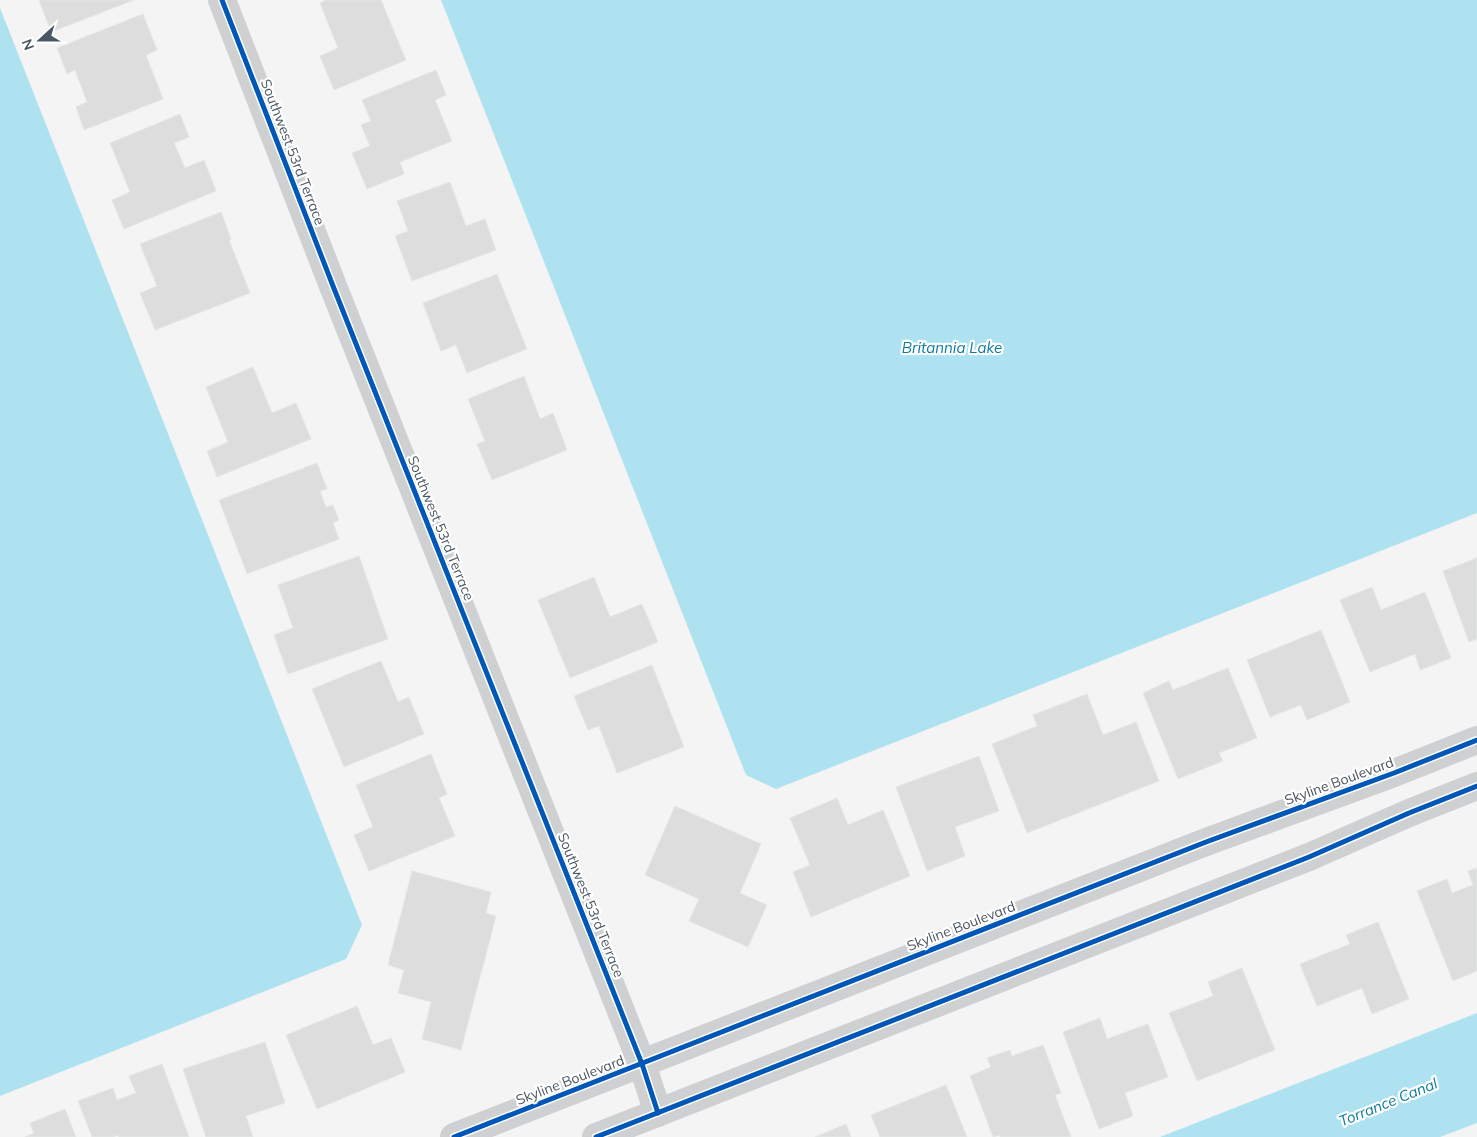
<svg xmlns="http://www.w3.org/2000/svg" width="1477" height="1137" viewBox="0 0 1477 1137" font-family="Mulish,sans-serif">
  <style>
    .water { fill: #aee2f0 }
    .building { fill: #ddddde; stroke: #e5e6e7 }
    .lines { fill: none; stroke-linecap: round; stroke-linejoin: round }
    .minor { stroke: #ced0d2; stroke-width: 28 }
    .tertiary { stroke: #ced0d2; stroke-width: 28 }
    .cycleway-casing { stroke: #fff; stroke-width: 8 }
    .cycleway { stroke: #0057b8; stroke-width: 5 }
    .labels { text-anchor: middle; dominant-baseline: central; stroke-width: 4.5; stroke-linejoin: round; paint-order: stroke }
    .street-label { font-size: 14px; fill: #4a5661; stroke: #fff }
    .water-label { font-size: 15px; font-style: italic; fill: #0c7c9b; stroke: #fff }
  </style>
  <rect width="100%" height="100%" fill="#f4f4f4"/>
  <g class="water">
    <polygon points="441,0 1477,0 1477,513 776,789 746,775"/>
    <polygon points="0,8 362,925 346,959 0,1096"/>
    <polygon points="1477,1013 1477,1123 1440,1137 1160,1137"/>
  </g>
  <g class="building">
    <polygon points="39,0 134,0 51,32"/>
    <polygon points="326,0 381,0 406,60 334,90 320,56 338,48 320,3"/>
    <polygon points="143,14 157,50 146,55 163,99 84,130 76,107 87,102 75,70 67,74 57,48"/>
    <polygon points="436,70 446,95 435,100 452,141 400,162 404,174 367,189 352,153 370,146 361,125 371,121 362,100"/>
    <polygon points="180,114 189,137 174,143 185,168 204,160 216,191 124,229 112,200 130,192 110,143"/>
    <polygon points="450,182 466,226 485,219 496,250 412,281 395,236 408,231 397,201"/>
    <polygon points="221,212 231,239 229,240 250,293 155,330 140,293 157,286 140,244"/>
    <polygon points="497,274 527,349 467,373 456,345 441,351 423,303"/>
    <polygon points="253,367 272,413 296,403 311,439 217,477 207,451 228,442 206,387"/>
    <polygon points="524,376 540,419 553,413 567,450 492,480 477,444 485,441 468,399"/>
    <polygon points="317,463 327,489 320,491 326,507 333,505 339,520 333,523 339,539 247,574 219,500"/>
    <polygon points="359,556 388,639 288,674 274,635 293,628 278,585"/>
    <polygon points="1477,558 1477,639 1469,642 1443,571"/>
    <polygon points="594,577 610,617 642,604 658,642 570,678 538,600"/>
    <polygon points="1372,587 1381,610 1425,592 1451,658 1420,670 1415,654 1370,672 1340,600"/>
    <polygon points="1321,630 1350,702 1307,720 1301,705 1270,717 1247,660"/>
    <polygon points="381,661 398,702 409,697 424,734 344,767 312,689"/>
    <polygon points="652,665 684,747 617,773 599,726 588,730 574,696"/>
    <polygon points="1228,668 1257,738 1219,753 1223,761 1178,779 1143,693 1169,681 1173,690"/>
    <polygon points="1087,694 1103,735 1136,722 1159,781 1027,833 992,744 1037,726 1033,715"/>
    <polygon points="431,754 447,794 439,798 455,836 369,871 354,835 373,827 356,785"/>
    <polygon points="979,756 999,811 955,827 965,856 927,871 896,787"/>
    <polygon points="837,798 848,825 883,810 910,876 811,917 793,872 810,865 790,818"/>
    <polygon points="675,806 761,844 740,893 767,905 748,947 689,921 699,899 645,875"/>
    <polygon points="1477,868 1477,971 1453,981 1417,891 1447,879 1452,893 1473,885 1468,871"/>
    <polygon points="412,871 491,892 486,913 496,916 461,1050 422,1039 431,1002 398,993 404,970 388,965"/>
    <polygon points="1378,922 1409,999 1372,1014 1362,988 1317,1006 1300,964 1350,944 1346,935"/>
    <polygon points="1242,968 1275,1050 1197,1081 1169,1013 1213,996 1208,982"/>
    <polygon points="357,1006 373,1045 391,1038 405,1072 317,1109 286,1035"/>
    <polygon points="1100,1018 1107,1039 1148,1024 1168,1077 1125,1093 1133,1116 1099,1129 1063,1032"/>
    <polygon points="265,1042 285,1103 246,1116 253,1137 206,1137 183,1069"/>
    <polygon points="1043,1045 1061,1093 1055,1095 1071,1137 1000,1137 1000,1135 993,1137 970,1076 991,1067 987,1058 1010,1050 1012,1056"/>
    <polygon points="162,1064 189,1137 119,1137 118,1135 113,1137 92,1137 78,1101 113,1088 117,1100 136,1093 129,1076"/>
    <polygon points="946,1085 967,1137 880,1137 871,1115"/>
    <polygon points="65,1109 76,1137 25,1137 34,1133 30,1123"/>
    <polygon points="846,1124 851,1137 815,1137"/>
  </g>
  <g class="lines">
    <polyline class="minor" points="222,0 333,286 642,1064"/>
    <g class="tertiary">
      <polyline points="642,1064 658,1113"/>
      <polyline points="454,1137 1206,842 1394,773 1477,740"/>
      <polyline points="596,1137 1309,857 1409,813 1477,786"/>
    </g>
    <defs>
      <g id="cycleway">
        <polyline points="222,0 333,286 642,1064 658,1113"/>
        <polyline points="454,1137 1206,842 1394,773 1477,740"/>
        <polyline points="596,1137 1309,857 1409,813 1477,786"/>
      </g>
    </defs>
    <use href="#cycleway" class="cycleway-casing"/>
    <use href="#cycleway" class="cycleway"/>
  </g>
  <g class="labels">
    <g class="street-label">
      <text transform="translate(293 152) rotate(69)">Southwest 53rd Terrace</text>
      <text transform="translate(441 528) rotate(68)">Southwest 53rd Terrace</text>
      <text transform="translate(1339 781) rotate(-20)">Skyline Boulevard</text>
      <text transform="translate(591 905) rotate(68)">Southwest 53rd Terrace</text>
      <text transform="translate(961 926) rotate(-21)">Skyline Boulevard</text>
      <text transform="translate(570 1080) rotate(-21)">Skyline Boulevard</text>
    </g>
    <g class="water-label">
      <text x="952" y="347">Britannia Lake</text>
      <text transform="translate(1388 1102) rotate(-22)">Torrance Canal</text>
    </g>
  </g>
  <g transform="translate(40 40) rotate(249)" stroke="#ffffff" stroke-width="4" paint-order="stroke">
  <path d="M0-4L9 19L0 12L-9 19Z" fill="#4a5661"/>
  <text y="-8" font-size="14" font-weight="bold" text-anchor="middle" fill="#4a5661">N</text>
  </g>
</svg>
